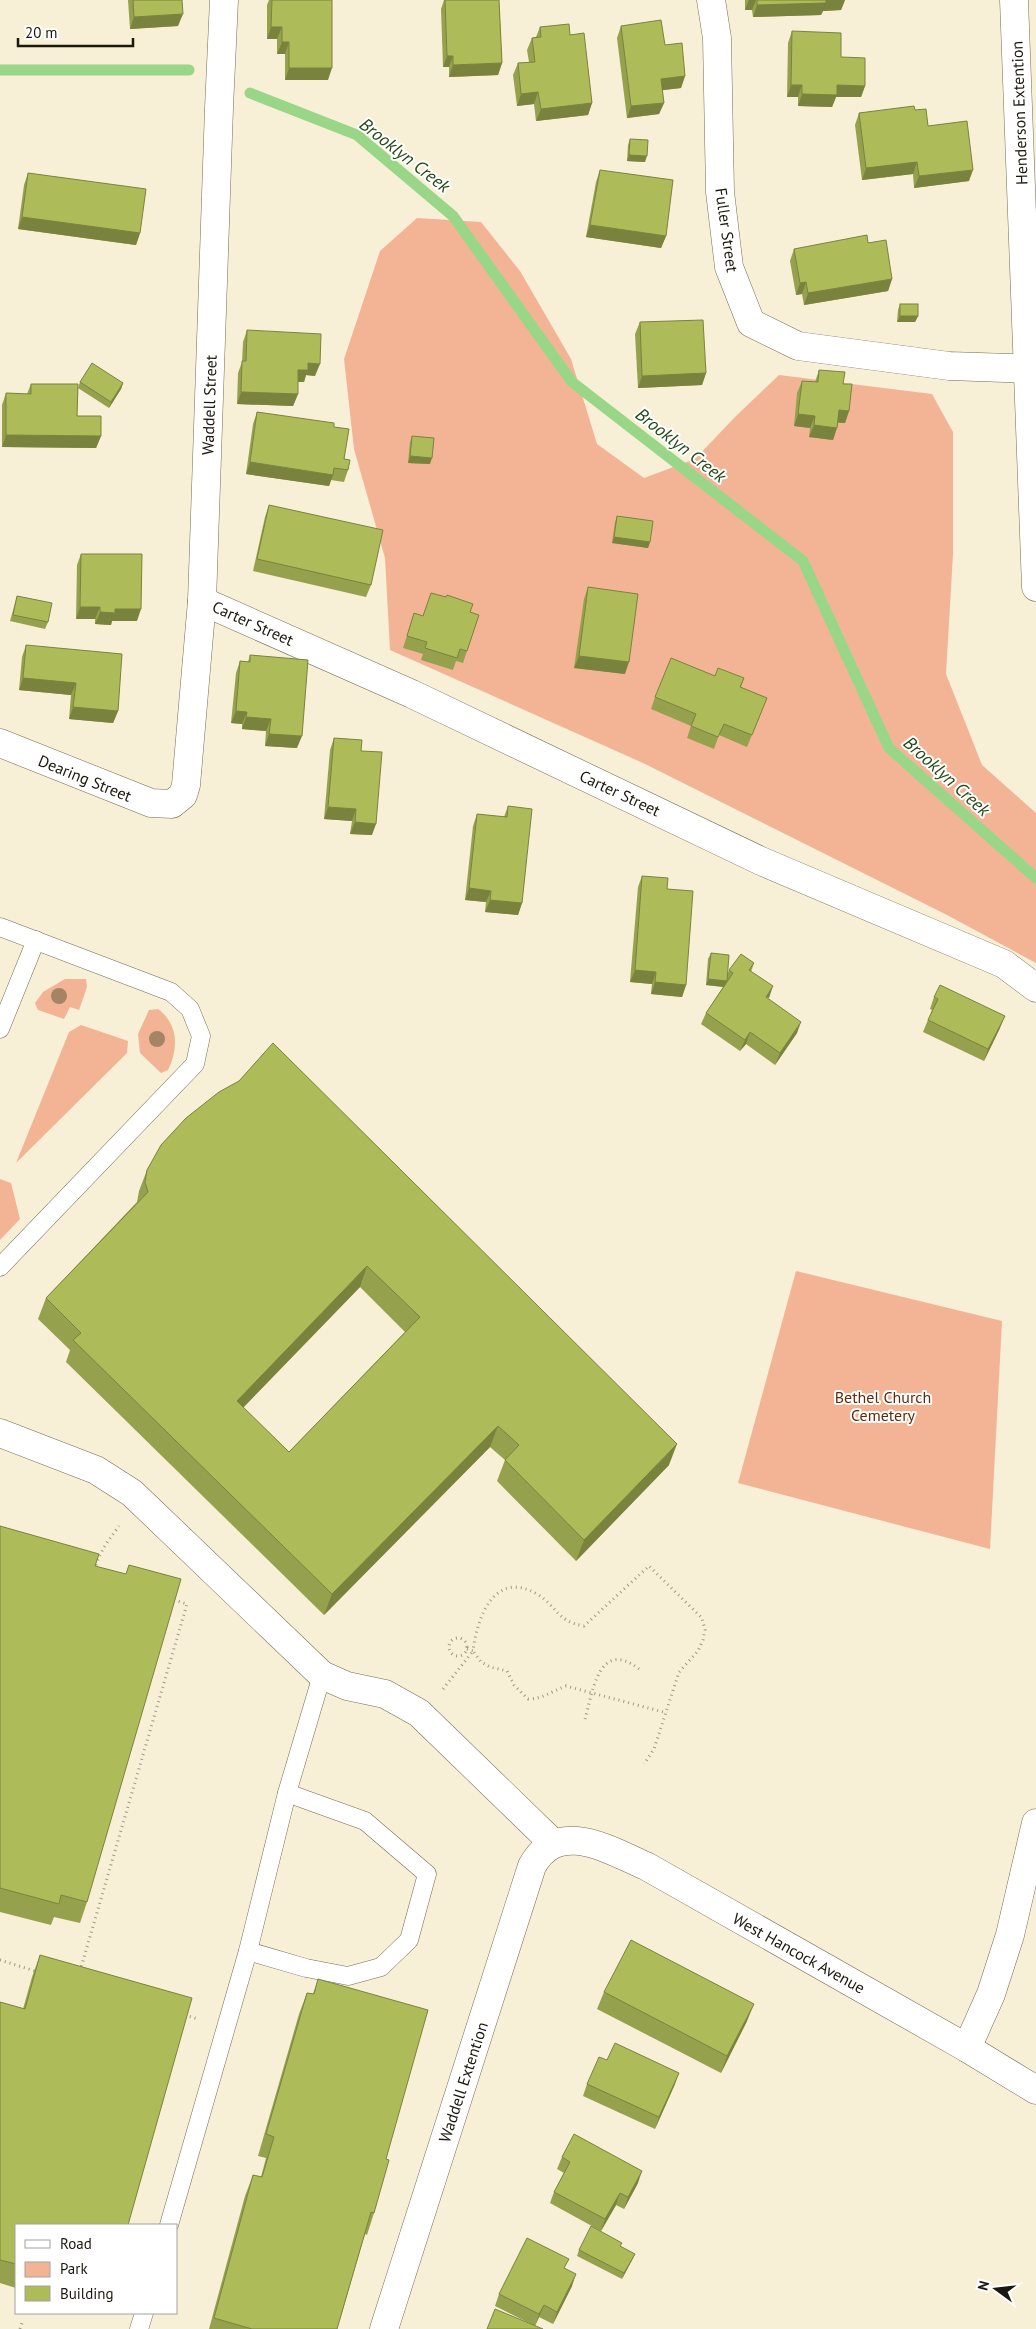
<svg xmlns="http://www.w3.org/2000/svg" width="1036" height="2329" viewBox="0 0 1036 2329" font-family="'PT Sans',sans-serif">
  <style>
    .green { fill: #f3b496 }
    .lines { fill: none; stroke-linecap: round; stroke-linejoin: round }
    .stream { stroke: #9ad687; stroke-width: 11 }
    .lane-casing { stroke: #746c56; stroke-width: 19 }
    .street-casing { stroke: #746c56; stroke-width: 29 }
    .path { stroke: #9f9986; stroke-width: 3; stroke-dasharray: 1 4; stroke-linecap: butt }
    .lane { stroke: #fff; stroke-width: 18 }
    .street { stroke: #fff; stroke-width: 28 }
    .tree { fill: #a58365 }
    .wall { fill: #96a14d; fill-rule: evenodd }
    .shaded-wall { fill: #7a833e }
    .building { fill: #aebb59; stroke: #7a833e; fill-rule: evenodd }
    .labels { text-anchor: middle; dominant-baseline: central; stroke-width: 4; stroke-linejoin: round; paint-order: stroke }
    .street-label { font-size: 16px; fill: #1a170e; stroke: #fff }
    .park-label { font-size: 16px; fill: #622a09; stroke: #fff }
    .water-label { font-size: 18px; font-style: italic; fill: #234a15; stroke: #fff }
  </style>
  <rect width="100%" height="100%" fill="#f7efd6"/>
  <g class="green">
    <polygon points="417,218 481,222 520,271 571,359 597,444 644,478 695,459 735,417 779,375 932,394 953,432 953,554 946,674 982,765 1036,813 1036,963 947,915 643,763 390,650 385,558 354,449 344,359 380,251"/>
    <polygon points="65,979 86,979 87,987 79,1010 70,1007 64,1019 38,1010 35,1003 43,992"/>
    <path d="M158,1009C178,1024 179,1048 168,1070L161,1073L140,1053L138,1034L149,1010Z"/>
    <polygon points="81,1025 128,1041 127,1053 16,1163 69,1032"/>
    <polygon points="0,1179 11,1183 20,1219 0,1240"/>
    <polygon points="796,1271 1002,1321 990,1549 738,1483"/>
  </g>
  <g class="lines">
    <g class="stream">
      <polyline points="0,70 189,70"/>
      <polyline points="250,93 357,135 453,216 572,382 803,561 889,748 1036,878"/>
    </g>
    <defs>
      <g id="lane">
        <polyline points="0,927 171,992 190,1009 201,1036 195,1064 0,1267"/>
        <polyline points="0,1029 36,940"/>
        <polyline points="248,1951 306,1968 348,1976 381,1967 409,1940 427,1874 365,1821 287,1793"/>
        <polyline points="169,2225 248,1951 287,1793 322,1675"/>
        <polyline points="139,2329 144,2313"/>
      </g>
      <g id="street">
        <polyline points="711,0 717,38 720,192 729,267 751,323 798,346 949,366 1036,369"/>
        <polyline points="1014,0 1036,587"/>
        <polyline points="202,601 412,694 761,861 1004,964 1036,988"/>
        <polyline points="0,743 151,803 172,804 183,795 186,785 202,601 219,108 224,0"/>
        <polyline points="0,1433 96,1470 132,1493 322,1675 347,1686 385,1694 419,1713 553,1843"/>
        <polyline points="967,2048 991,1994 1010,1935 1036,1823"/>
        <path d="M384,2329L532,1866C558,1818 609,1850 646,1866L967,2048L1036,2090"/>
      </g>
    </defs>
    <use href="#lane" class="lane-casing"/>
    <use href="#street" class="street-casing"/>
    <g class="path">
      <path d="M95,1570C98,1553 109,1540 119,1526"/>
      <circle cx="458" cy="1647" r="9"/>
      <path d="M467,1649L473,1651C477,1618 494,1569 537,1594C557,1606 556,1621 584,1626L649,1566L702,1618L705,1630L703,1640L698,1651L679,1672L654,1749L644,1764"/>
      <path d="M443,1689L473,1651L481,1662L490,1667L507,1671L514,1685L528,1699C543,1699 552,1691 566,1686L667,1713"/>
      <path d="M585,1719C593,1691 599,1638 639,1669"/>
      <polyline points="0,1960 38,1972"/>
      <polyline points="80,1971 187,1604 171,1599"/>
      <polyline points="185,2015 198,2019"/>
      <polyline points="20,2329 22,2323"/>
    </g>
    <use href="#lane" class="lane"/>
    <use href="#street" class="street"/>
  </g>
  <g class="tree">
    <circle cx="59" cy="996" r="8"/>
    <circle cx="157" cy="1039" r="8"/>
  </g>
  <g class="wall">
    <polygon points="128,0 182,0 178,26 130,29"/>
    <polygon points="269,0 332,0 328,80 285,80 285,54 277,54 277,39 267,39 267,5"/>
    <polygon points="444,0 499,0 502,63 498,75 449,77 449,67 443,67 441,9"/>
    <polygon points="745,0 845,0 841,10 823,11 821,15 753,17 752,10 745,10"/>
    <polygon points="621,26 665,45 685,76 681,88 662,90 664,103 659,114 627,118 617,38"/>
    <polygon points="540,27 570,35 592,103 588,115 536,121 534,104 517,106 513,75 518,63 529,62 527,50 532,38 536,37"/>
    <polygon points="792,31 841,57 865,86 861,97 836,97 832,107 798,106 798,97 787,97 788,43"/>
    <polygon points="915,110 928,126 969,181 914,188 913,174 862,180 855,125 859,113"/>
    <polygon points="630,139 645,162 627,161 628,145"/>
    <polygon points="600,170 666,236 661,248 586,237 596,182"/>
    <polygon points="28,173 140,233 136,245 18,229 24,185"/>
    <polygon points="868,243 892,279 888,291 804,305 802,294 796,295 790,261 794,249"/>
    <polygon points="900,304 918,316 915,322 897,322 898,310"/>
    <polygon points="640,322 706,373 702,385 638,388 635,334"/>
    <polygon points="247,330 315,376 306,375 304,382 298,382 298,394 293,406 237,404 238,373 242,362 243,342"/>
    <polygon points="819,370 843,384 849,411 845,423 838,423 833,440 809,437 810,428 794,426 797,393 802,381 815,382"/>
    <polygon points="80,382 123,383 121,389 109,408 78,388 77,416 101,436 96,448 2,447 2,405 6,393 27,394 31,384 78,388"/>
    <polygon points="257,412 334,427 348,470 344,482 331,480 329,486 246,474 253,424"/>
    <polygon points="412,436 430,464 408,463 410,442"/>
    <polygon points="269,505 371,585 366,597 253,571 265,517"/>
    <polygon points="617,516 650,542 648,548 612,543 615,522"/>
    <polygon points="81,554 137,621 112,621 111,625 95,624 95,619 76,619 77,565"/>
    <polygon points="588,587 625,674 574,668 584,599"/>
    <polygon points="431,593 470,612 467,651 463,663 456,661 453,670 421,660 423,654 403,648 414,613 423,616"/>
    <polygon points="17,596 48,622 45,629 10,621"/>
    <polygon points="26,645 118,711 113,723 69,719 71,695 19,690 22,657"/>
    <polygon points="250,655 297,748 265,746 266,731 242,729 242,724 231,723 236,673 240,661 248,662"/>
    <polygon points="715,676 744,678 741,687 767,698 747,747 719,735 714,749 687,738 691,726 651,709 655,697"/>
    <polygon points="334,738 361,751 372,835 350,834 352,821 324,819 330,750"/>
    <polygon points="508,806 522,903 518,915 485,912 486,902 465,900 473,826 477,814 504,817"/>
    <polygon points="642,876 667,889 686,985 682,997 651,994 652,984 630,982 638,887"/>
    <polygon points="711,953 727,975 729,970 754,963 751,972 768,999 797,1033 775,1065 746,1044 740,1051 701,1024 706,1013 723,987 706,985 708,959"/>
    <polygon points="934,997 1000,1028 984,1061 923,1032 932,1010 930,1009"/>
    <path d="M186,1118L669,1465L576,1561L497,1481L505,1460L490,1447L324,1615L66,1362L70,1350L38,1319L46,1298L137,1202L139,1191L147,1170ZM360,1287L405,1332L289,1452L243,1408Z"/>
    <polygon points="0,1526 95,1566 87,1902 80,1923 54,1917 51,1925 0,1912"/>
    <polygon points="40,1955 16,2225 16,2288 0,2283 0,2002 23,2009 32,1977"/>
    <polygon points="318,1979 386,2159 374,2213 367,2235 365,2234 337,2329 209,2329 245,2196 253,2175 261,2177 266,2158 258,2156 299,2014 307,1993 313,1994"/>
    <polygon points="604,1992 747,2021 721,2073 597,2009"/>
    <polygon points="587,2084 675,2084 655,2129 583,2096"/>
    <polygon points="562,2157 638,2183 624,2209 616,2205 601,2231 550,2203 554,2192 564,2173 557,2169"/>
    <polygon points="579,2250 635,2254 632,2260 622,2279 577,2256"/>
    <polygon points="565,2268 572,2286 553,2324 539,2317 535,2326 495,2306 499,2294"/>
  </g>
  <g class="shaded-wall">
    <polygon points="749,0 756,0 752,10 745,10"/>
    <polygon points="825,0 845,0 841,10 823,11 821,15 753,17 757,5"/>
    <polygon points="183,14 178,26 130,29 134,17"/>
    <polygon points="271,27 282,27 277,39 267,39"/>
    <polygon points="282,42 289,42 285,54 277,54"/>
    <polygon points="447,56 453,56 449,67 443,67"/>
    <polygon points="502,63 498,75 449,77 453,65"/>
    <polygon points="289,68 332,68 328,80 285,80"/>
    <polygon points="685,76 681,88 656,91 661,79"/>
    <polygon points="791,85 802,85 798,97 787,97"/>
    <polygon points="837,85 865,86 861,97 836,97 832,107 798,106 802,94"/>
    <polygon points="538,92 534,104 517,106 521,94"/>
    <polygon points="592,103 588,115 536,121 541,109"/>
    <polygon points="664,103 659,114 627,118 631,106"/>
    <polygon points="629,155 647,156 645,162 627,161"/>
    <polygon points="917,162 913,174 862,180 866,168"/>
    <polygon points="973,170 969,181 914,188 919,176"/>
    <polygon points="22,217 140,233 136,245 18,229"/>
    <polygon points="590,225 666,236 661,248 586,237"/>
    <polygon points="892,279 888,291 804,305 808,293"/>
    <polygon points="806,282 802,294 796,295 800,283"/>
    <polygon points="900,316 918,316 915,322 897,322"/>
    <polygon points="308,363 320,364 315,376 306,375 304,382 294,382 298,370"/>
    <polygon points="706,373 702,385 638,388 642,376"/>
    <polygon points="123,383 121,389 109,408 111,402"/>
    <polygon points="241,392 298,394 293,406 237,404"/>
    <polygon points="839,410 849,411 845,423 835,422"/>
    <polygon points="798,414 815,416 810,428 794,426"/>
    <polygon points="814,425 837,428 833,440 809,437"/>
    <polygon points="6,435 101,436 96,448 2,447"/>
    <polygon points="410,456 432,458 430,464 408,463"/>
    <polygon points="250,462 333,475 329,486 246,474"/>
    <polygon points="614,537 650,542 648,548 612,543"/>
    <polygon points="80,607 100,607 95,619 76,619"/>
    <polygon points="115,609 141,609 137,621 112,621 111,625 95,624 100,612"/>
    <polygon points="579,656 629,662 625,674 574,668"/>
    <polygon points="23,678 76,683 71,695 19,690"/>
    <polygon points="73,707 118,711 113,723 69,719"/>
    <polygon points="236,711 247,712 242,724 231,723"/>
    <polygon points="246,717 271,719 266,731 242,729"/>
    <polygon points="269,734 302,736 297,748 265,746"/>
    <polygon points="328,807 356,809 352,821 324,819"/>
    <polygon points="355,822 376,824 372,835 350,834"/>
    <polygon points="469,888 491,891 486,902 465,900"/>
    <polygon points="490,900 522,903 518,915 485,912"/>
    <polygon points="635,970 656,972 652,984 630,982"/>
    <polygon points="708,979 727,981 725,987 706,985"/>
    <polygon points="655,982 686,985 682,997 651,994"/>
    <polygon points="773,986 769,998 766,997"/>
    <polygon points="1005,1016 1000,1028 984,1061 988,1049"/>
    <polygon points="801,1022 797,1033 775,1065 780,1053"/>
    <polygon points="750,1032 746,1044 740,1051 745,1040"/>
    <polygon points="367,1266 360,1287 229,1422 237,1401"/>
    <polygon points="498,1426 490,1447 324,1615 332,1594"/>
    <polygon points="677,1444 669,1465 576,1561 584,1540"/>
    <polygon points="754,2004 747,2021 721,2073 727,2056"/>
    <polygon points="679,2073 675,2084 655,2129 659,2117"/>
    <polygon points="642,2171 638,2183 624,2209 628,2197"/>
    <polygon points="620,2193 616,2205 601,2231 605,2219"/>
    <polygon points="635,2254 632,2260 622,2279 624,2273"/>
    <polygon points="576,2274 572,2286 553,2324 557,2312"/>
    <polygon points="544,2305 539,2317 535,2326 539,2314"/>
  </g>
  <g class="building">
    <polygon points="133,0 182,0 183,14 134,17"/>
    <polygon points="272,0 332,0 332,68 289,68 289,42 282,42 282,27 271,27"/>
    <polygon points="445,0 499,0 502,63 453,65 453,56 447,56"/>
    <polygon points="757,0 826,0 826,3 757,5"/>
    <polygon points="661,20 665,45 682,43 685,76 661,79 664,103 631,106 621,26"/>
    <polygon points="569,24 570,35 584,33 592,103 541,109 538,92 521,94 518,63 535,62 532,38 541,37 540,27"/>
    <polygon points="792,31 841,33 841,57 865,58 865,86 837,85 837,95 802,94 802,85 791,85"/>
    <polygon points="914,106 915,110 926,109 928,126 967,121 973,170 919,176 917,162 866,168 859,113"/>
    <polygon points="630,139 648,140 647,156 629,155"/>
    <polygon points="600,170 673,180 666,236 590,225"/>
    <polygon points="28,173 146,189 140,233 22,217"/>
    <polygon points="867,235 868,243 886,240 892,279 808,293 806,282 800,283 794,249"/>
    <rect x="900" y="304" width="18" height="12"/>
    <polygon points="703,320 706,373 642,376 640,322"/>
    <polygon points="247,330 321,334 320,364 308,363 308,370 298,370 298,394 241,392 242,361 246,361"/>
    <polygon points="92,363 123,383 111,402 80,382"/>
    <polygon points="819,370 845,372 843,384 852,384 849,411 839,410 837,428 814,425 815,416 798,414 802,381 818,382"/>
    <polygon points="31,384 78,384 77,416 101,416 101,436 6,435 6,393 31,394"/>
    <polygon points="257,412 334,423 334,427 349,429 344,459 350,460 348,470 334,468 333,475 250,462"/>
    <polygon points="412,436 434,438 432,458 410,456"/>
    <polygon points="269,505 383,530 371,585 257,559"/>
    <polygon points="617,516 653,521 650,542 614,537"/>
    <polygon points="81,554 142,554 141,609 115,609 115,613 100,612 100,607 80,607"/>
    <polygon points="588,587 638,594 629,662 579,656"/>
    <polygon points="431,593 446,597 447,595 473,604 470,612 479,615 467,651 460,649 457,658 425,648 427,642 407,636 414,613 423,616"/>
    <polygon points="17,596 52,603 48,622 13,615"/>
    <polygon points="26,645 122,654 118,711 73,707 76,683 23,678"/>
    <polygon points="250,655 308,660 302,736 269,734 271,719 246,717 247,712 236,711 240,661 250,662"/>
    <polygon points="671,658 715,676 718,668 744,678 740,687 767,698 752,735 724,724 718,737 691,726 696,714 655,697"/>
    <polygon points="334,738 362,740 361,751 382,752 376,824 355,822 356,809 328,807"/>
    <polygon points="508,806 532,809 522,903 490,900 491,891 469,888 477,814 507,817"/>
    <polygon points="642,876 668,878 667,889 693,891 686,985 655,982 656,972 635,970"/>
    <polygon points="711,953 729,955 727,981 708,979"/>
    <polygon points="741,954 754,963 749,970 773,986 766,997 801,1022 780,1053 750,1032 745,1040 706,1013 733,973 729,970"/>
    <polygon points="940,985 1005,1016 988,1049 928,1020 938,999 934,997"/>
    <path d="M273,1043L677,1444L584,1540L505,1460L519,1445L498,1426L332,1594L73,1340L81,1333L46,1298L148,1192L145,1182L147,1170L161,1145L186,1118L219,1092L239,1081ZM367,1266L420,1317L289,1452L237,1401Z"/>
    <polygon points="0,1526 99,1554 95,1566 126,1574 129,1565 181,1579 87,1902 61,1895 59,1904 0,1888"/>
    <polygon points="631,1940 754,2004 727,2056 604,1992"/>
    <polygon points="40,1955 192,1998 128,2225 16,2225 16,2264 0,2260 0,2002 25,2009"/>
    <polygon points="318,1979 428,2010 386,2159 389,2160 374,2213 371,2212 337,2329 252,2329 214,2318 253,2175 262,2177 274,2137 266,2134 307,1993 314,1994"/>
    <polygon points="615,2043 679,2073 659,2117 587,2084 599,2057 607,2060"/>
    <polygon points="574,2134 642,2171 628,2197 620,2193 605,2219 554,2192 570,2162 562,2157"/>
    <polygon points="591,2226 622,2243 620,2246 635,2254 624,2273 579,2250"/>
    <polygon points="527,2238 569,2259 564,2268 576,2274 557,2312 544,2305 539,2314 499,2294"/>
    <polygon points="495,2309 543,2329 487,2329"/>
  </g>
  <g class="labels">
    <g class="street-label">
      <text transform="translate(1019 113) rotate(-92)">Henderson Extention</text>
      <text transform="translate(727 230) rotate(82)">Fuller Street</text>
      <text transform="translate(209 405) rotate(-88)">Waddell Street</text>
      <text transform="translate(253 623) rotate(24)">Carter Street</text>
      <text transform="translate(85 778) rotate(22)">Dearing Street</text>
      <text transform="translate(620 793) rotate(25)">Carter Street</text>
      <text transform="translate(799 1953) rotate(29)">West Hancock Avenue</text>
      <text transform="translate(463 2082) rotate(-72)">Waddell Extention</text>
    </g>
    <g class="park-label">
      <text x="883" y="1397">Bethel Church<tspan x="883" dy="18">Cemetery</tspan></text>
    </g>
    <g class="water-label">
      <text transform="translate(405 155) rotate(38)">Brooklyn Creek</text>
      <text transform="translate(681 445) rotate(38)">Brooklyn Creek</text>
      <text transform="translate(947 776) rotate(42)">Brooklyn Creek</text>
    </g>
  </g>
  <rect x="15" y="2224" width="162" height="90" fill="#ffffff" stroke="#a3a29f"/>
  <rect x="25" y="2240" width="25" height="8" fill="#ffffff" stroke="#a3a29f"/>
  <text x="60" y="2249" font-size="15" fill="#1a170e">Road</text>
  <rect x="25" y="2262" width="25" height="15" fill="#f3b496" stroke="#a3a29f"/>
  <text x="60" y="2274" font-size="15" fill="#1a170e">Park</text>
  <rect x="25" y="2286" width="25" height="15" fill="#aebb59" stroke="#a3a29f"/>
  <text x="60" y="2299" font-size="15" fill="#1a170e">Building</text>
  <g transform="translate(996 2289) rotate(285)" stroke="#ffffff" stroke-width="4" paint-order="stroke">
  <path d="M0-4L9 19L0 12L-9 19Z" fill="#1a170e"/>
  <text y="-8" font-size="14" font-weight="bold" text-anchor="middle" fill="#1a170e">N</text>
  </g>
  <path d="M18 38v8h115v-8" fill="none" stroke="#1a170e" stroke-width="2.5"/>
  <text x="25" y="38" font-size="15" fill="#1a170e" stroke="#ffffff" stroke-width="4" paint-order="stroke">20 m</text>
</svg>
